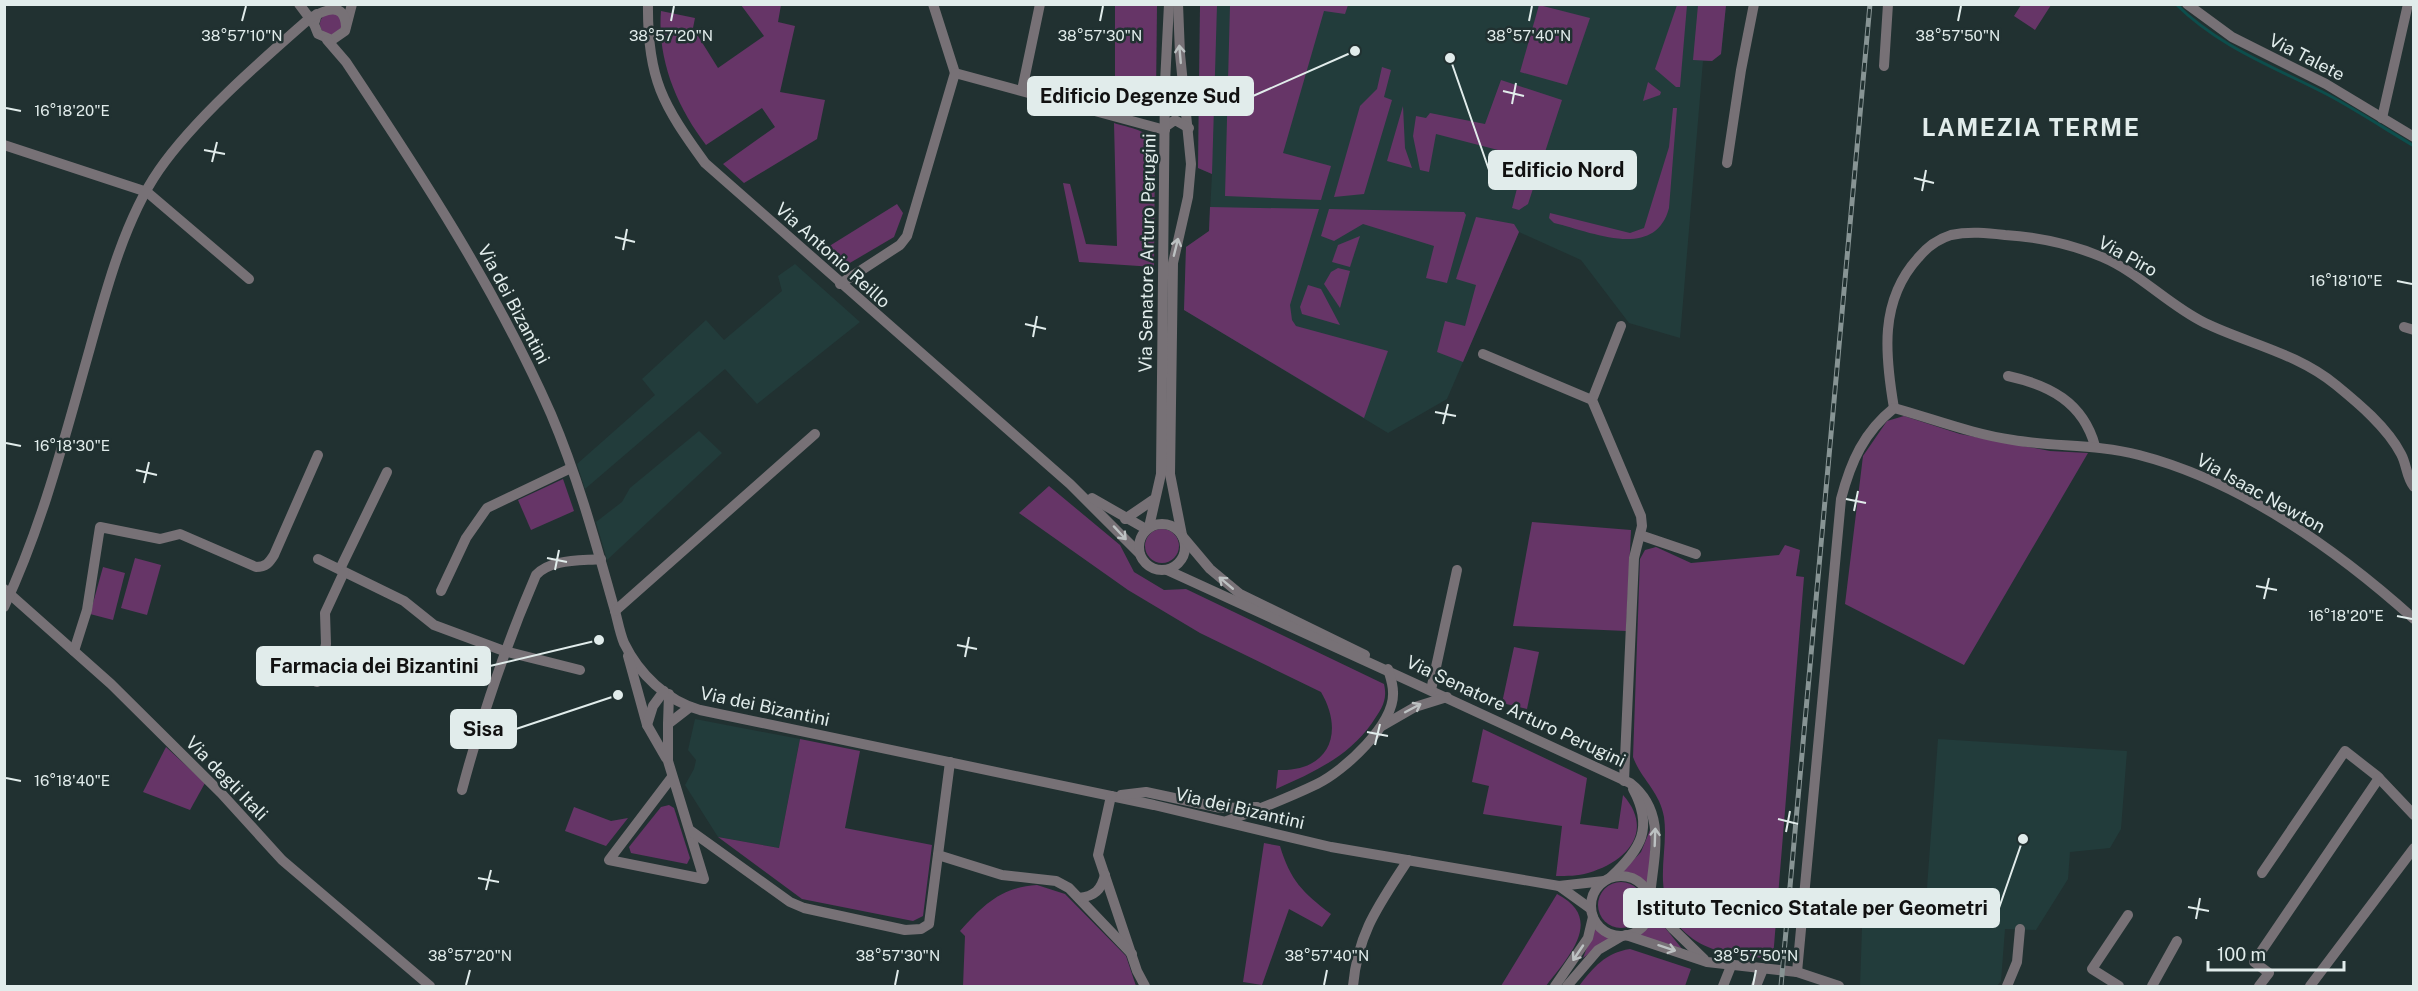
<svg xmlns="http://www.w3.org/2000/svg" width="2418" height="991" viewBox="0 0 2418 991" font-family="'Public Sans',sans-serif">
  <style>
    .built { fill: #223c3b }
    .green { fill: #663567 }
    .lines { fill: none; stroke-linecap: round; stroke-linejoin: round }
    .stream { stroke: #0d4e4c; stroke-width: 3 }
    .minor { stroke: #777176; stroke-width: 10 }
    .rail-casing { stroke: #879494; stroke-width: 5 }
    .rail { stroke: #213131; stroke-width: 3; stroke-dasharray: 9; stroke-linecap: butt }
    .oneway { stroke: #bcc1c2 }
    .ticks { fill: none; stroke: #e1eceb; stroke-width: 2 }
    .labels { text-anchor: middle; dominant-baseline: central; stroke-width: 5; stroke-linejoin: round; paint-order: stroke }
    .street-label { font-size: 18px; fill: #e1eceb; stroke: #213131 }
    .district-label { font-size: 24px; font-weight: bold; letter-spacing: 1.5px; fill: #e1eceb; stroke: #213131 }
    .ticks-label { font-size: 15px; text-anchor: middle; fill: #e1eceb; stroke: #213131; stroke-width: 5; stroke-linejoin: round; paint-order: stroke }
    .leader { fill: none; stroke: #e1eceb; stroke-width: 2 }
    .callout-dot { fill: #e1eceb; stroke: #213131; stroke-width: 2 }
    .callout { fill: #e1eceb; stroke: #e1eceb; stroke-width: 2 }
    .callout-label { font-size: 20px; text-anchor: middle; font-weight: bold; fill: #111 }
  </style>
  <rect width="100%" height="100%" fill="#213131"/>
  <g class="built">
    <polygon points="1200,5 1726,5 1721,54 1712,61 1703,61 1680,338 1629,323 1581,260 1519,232 1447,399 1388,433 1184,310 1186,247 1209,231 1212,174 1198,168"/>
    <polygon points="795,264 860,322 757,404 725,369 585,489 577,464 655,395 642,379 706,320 724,340 782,291 778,276"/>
    <polygon points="699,431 722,453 607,560 596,522 622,502 630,488"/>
    <polygon points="695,719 800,739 779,848 718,837 685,785 694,769 696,760 688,750"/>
    <polygon points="1938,739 2127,751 2121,829 2110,848 2070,852 2068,879 2036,930 2005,929 2001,981 1997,986 1860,986 1863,899 1926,901"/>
  </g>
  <g class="green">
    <path d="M741,5H781L778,22L795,26L780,92L825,100L817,139L744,183L723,164L775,127L762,108L706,145C677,107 657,60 661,11L695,18L693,28L718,68L764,36Z"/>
    <polygon points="1115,5 1157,5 1156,96 1149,107 1143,109 1115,101"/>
    <polygon points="1200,5 1217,5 1212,174 1198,168"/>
    <polygon points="1230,5 1348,5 1345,14 1324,11 1283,153 1331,166 1321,200 1225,196"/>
    <polygon points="1539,5 1590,18 1567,85 1520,72"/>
    <polygon points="1677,5 1687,5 1680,87 1676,87 1655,69"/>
    <polygon points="1698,5 1726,5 1721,54 1712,61 1693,60"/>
    <polygon points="2021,5 2021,4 2051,5 2035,30 2014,16"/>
    <circle cx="331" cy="24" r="11"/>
    <polygon points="1382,67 1391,70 1384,97 1392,100 1364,194 1334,197 1360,106 1377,89"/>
    <polygon points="1501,80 1562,100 1528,204 1519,210 1512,208 1525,157 1436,134 1429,172 1420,170 1413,136 1416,116 1426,118 1430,113 1485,124"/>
    <polygon points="1648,82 1661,92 1660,95 1643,101"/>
    <polygon points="1403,106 1405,148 1412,168 1387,161"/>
    <path d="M1673,108H1677L1669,208C1655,261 1592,232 1554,223L1549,218L1550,213L1630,233L1644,228L1669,147Z"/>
    <path d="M1114,123C1129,128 1149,129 1155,146L1154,267L1079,262L1063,183L1070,184L1086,244L1117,246Z"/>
    <polygon points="897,204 903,213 894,237 843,267 823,250"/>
    <polygon points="1210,207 1319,209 1290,305 1292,320 1296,326 1388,351 1364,418 1184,310 1186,247 1209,231"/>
    <polygon points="1329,209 1464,212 1466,215 1447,283 1426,278 1434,246 1363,224 1334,241 1321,236"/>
    <polygon points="1476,217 1514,224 1519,232 1463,362 1437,352 1445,321 1465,326 1476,285 1456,279"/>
    <polygon points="1360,236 1350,267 1332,262 1338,245"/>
    <polygon points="1338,268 1350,271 1340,308 1324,284 1331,272"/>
    <polygon points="1308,285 1321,289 1340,325 1302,314 1300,307"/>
    <polygon points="1904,416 1960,434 2050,451 2088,453 1964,665 1845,604 1863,456 1887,421"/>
    <polygon points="563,479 574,511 531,530 518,500"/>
    <path d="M1049,486L1120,545L1134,572L1164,590L1186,589L1384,684C1388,701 1381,709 1372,723C1348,757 1314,772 1276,789L1278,770C1329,772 1345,733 1321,692L1200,633L1128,590L1019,513Z"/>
    <polygon points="1532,522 1631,530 1626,631 1513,626"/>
    <circle cx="1162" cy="546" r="17"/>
    <path d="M1785,545L1800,550L1796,576L1804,577L1773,958C1722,958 1666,944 1663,881C1662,860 1667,838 1664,817C1660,792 1641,779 1633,757L1640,559L1645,550L1656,547L1691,563L1779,555Z"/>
    <polygon points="135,558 161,565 147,615 121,608"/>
    <polygon points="103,567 125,573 113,620 90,614"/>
    <polygon points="1514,647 1539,652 1527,709 1502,703"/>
    <path d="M1483,729L1587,778L1580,824L1618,829L1623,795C1655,831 1627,862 1588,873C1578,876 1567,876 1556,876L1562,826L1483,814L1489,786L1472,782Z"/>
    <polygon points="800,739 860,751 845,828 932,845 923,916 913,921 802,899 718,837 779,848"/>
    <polygon points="166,747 205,783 190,810 143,792"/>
    <polygon points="669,805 674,808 690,858 687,864 631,853 629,847 661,807"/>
    <polygon points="574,807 611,821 628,818 606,846 565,831"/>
    <polygon points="1650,830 1651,832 1649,885 1631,873 1622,872 1641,852"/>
    <path d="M1264,843L1280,846C1290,880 1303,893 1331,914L1322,927L1289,909L1262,985L1243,982Z"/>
    <circle cx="1621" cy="905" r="23"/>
    <path d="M1037,885L1065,894L1126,956L1136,986H963L965,936L960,931C983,905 1001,887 1037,885Z"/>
    <path d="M1557,894C1606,919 1567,958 1546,986H1501Z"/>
    <polygon points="1654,914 1683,950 1639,936 1649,925"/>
    <polygon points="1595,926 1611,937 1583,958"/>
    <path d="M1630,949L1691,969L1685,986H1579C1594,967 1605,953 1630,949Z"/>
  </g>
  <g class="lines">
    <path class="stream" d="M2176,4C2221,49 2280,69 2334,98C2361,113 2387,130 2414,146"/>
    <g class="minor">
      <polyline points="299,4 314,24"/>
      <path d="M648,4C647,79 663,105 705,163L1070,484L1139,553"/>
      <polyline points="933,4 955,73 1165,130"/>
      <polyline points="1178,4 1180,54 1191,164 1188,197 1173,263 1170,474 1182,535"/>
      <polyline points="2187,4 2232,37 2326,84 2414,137"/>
      <polyline points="317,14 314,24 318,34 332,40 345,31 352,4"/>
      <path d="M327,40L346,62C422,176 496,289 551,414C577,475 595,540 613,604C617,616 619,631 624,643C639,674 667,701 700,710L1154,805L1331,847L1559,886L1604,881"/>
      <polyline points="1884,66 1888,4"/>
      <polyline points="1022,90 1040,4"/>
      <polyline points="2382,118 2408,4"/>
      <polyline points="1165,127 1175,120 1189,128"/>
      <polyline points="4,145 147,192 249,279"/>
      <polyline points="1727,163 1741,70 1754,4"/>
      <polyline points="840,284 900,245 907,236 955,73"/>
      <polyline points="1621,326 1592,400 1641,516 1642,526 1634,558 1624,781"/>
      <polyline points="2404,327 2414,330"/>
      <polyline points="1483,354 1592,400"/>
      <path d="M2008,376C2049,385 2083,402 2095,446"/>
      <path d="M1894,408C1885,355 1879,301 1918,258C1927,247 1938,239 1951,235C1969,231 1988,233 2005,235C2039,237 2071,244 2102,257C2140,273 2168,305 2205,323C2249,344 2297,353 2336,385C2358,403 2387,427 2401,454C2407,465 2406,477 2414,487"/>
      <path d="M1894,408C1934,419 1972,434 2013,440C2055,447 2097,444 2139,455C2240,481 2337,550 2414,619"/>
      <polyline points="1092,498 1146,529"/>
      <polyline points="1125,519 1153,500"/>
      <circle cx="1162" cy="547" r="23"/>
      <polyline points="1149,527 1161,474 1165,83 1169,4"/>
      <polyline points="1640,535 1696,554"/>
      <polyline points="1183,537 1210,569 1240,594 1365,655"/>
      <polyline points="318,559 404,601 434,625 504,651 580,670"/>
      <polyline points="340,569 387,472"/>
      <path d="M1167,570C1322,641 1476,711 1630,783C1667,812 1654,854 1650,896"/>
      <polyline points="4,589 111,684 221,793 282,860 430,986"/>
      <polyline points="441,591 466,538 487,508 571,468"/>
      <path d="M4,607C43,524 65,436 90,348C106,290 125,219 159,170C195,118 262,60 310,18C323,11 344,0 346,26"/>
      <polyline points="615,611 815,434"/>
      <path d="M74,651L87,610L100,527L160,539L180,534L256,567C266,567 269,563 274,555L318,455"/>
      <polyline points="628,656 647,725 666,758"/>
      <polyline points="317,682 326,644 325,613 344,572"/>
      <polyline points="1431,690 1457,570"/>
      <polyline points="668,724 669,694"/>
      <polyline points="647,725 653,706 664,691"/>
      <polyline points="1382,726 1415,707 1447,697"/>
      <polyline points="672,777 609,860 704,879 668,761 668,724 690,707"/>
      <path d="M462,790C482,715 505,647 536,575C551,559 579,561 601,559"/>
      <polyline points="1121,795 1146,792 1221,808 1257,807"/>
      <polyline points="1111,796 1098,855 1137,971 1145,986"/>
      <path d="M1227,821C1257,810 1288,798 1317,784C1344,771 1395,724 1393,692C1393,684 1390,676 1388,669"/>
      <polyline points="691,831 790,902 804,908 905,930 921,929 929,924 950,762"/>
      <polyline points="938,855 1002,875 1056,881 1069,888 1132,954"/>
      <polyline points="2262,873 2345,751 2377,776 2414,815"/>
      <circle cx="1621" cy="906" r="30"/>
      <path d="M1611,877C1641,849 1654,828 1633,789"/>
      <polyline points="1559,886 1591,909"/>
      <path d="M1079,898C1095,896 1101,890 1105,875"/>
      <polyline points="1651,903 1673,929 1704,959"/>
      <polyline points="1626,935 1707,962 1797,972 1839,986"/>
      <path d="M1797,972L1841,499C1851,461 1864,432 1894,408"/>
      <path d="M1353,986C1358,932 1379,905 1408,860"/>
      <polyline points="1555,986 1588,938 1593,917"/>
      <polyline points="1567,986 1598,950 1622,936"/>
      <polyline points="1723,986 1731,966"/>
      <polyline points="1756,986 1763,969"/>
      <polyline points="2007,986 2017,962 2020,929"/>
      <polyline points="2119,986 2092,969 2128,915"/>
      <polyline points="2152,986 2177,941"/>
      <polyline points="2259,986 2269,973 2254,962 2379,778"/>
      <polyline points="2310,986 2414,848"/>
    </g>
    <defs>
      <polyline id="rail" points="1781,986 1870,4"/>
    </defs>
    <use href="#rail" class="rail-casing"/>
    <use href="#rail" class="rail"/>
  </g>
  <defs><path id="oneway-shaft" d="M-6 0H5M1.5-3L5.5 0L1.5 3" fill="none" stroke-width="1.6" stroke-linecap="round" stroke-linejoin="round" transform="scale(1.5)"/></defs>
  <g class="oneway">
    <use href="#oneway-shaft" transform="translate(1180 54) rotate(-95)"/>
    <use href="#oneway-shaft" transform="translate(1176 247) rotate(-76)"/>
    <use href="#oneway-shaft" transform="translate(1120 533) rotate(47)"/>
    <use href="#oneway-shaft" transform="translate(1226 583) rotate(-140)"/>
    <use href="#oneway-shaft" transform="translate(1413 708) rotate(-28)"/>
    <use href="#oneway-shaft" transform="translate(1655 837) rotate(-88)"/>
    <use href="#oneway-shaft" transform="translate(1667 948) rotate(18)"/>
    <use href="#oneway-shaft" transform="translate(1578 953) rotate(124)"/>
  </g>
  <path class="ticks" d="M242,21L246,6M671,21L674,6M1100,21L1103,6M1529,21L1532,6M1958,21L1961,6M1503,91L1524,96M1512,104L1516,83M6,108L21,111M204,150L225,154M212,162L217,142M1914,178L1934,183M1922,191L1926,170M615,237L635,242M623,250L627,229M2397,281L2412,284M1025,324L1046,329M1033,337L1037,316M1435,412L1456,416M1443,424L1448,404M6,443L21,446M136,470L157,475M144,483L149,462M1846,499L1866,503M1854,511L1858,491M547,558L567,562M555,570L559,550M2256,586L2277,590M2264,599L2269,578M2397,616L2412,619M957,645L977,649M965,657L969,637M1367,732L1388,736M1375,745L1380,724M6,778L21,781M1778,819L1798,824M1786,832L1790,811M478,878L499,882M486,890L491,870M2188,907L2209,911M2196,919L2200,898M466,985L470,970M895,985L898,970M1324,985L1327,970M1753,985L1756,970"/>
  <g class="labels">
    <g class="street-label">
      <text transform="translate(2307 57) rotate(27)">Via Talete</text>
      <text transform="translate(1147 253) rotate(-89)">Via Senatore Arturo Perugini</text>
      <text transform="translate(833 255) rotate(42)">Via Antonio Reillo</text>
      <text transform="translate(2128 256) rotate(29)">Via Piro</text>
      <text transform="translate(514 304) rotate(62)">Via dei Bizantini</text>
      <text transform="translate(2261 493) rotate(29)">Via Isaac Newton</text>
      <text transform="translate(765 706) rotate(12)">Via dei Bizantini</text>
      <text transform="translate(1516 711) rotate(25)">Via Senatore Arturo Perugini</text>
      <text transform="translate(227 778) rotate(46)">Via degli Itali</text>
      <text transform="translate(1240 808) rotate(13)">Via dei Bizantini</text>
    </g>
    <g class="district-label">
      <text x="2031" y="127">LAMEZIA TERME</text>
    </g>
  </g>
  <g class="ticks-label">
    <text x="242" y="41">38°57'10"N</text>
    <text x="671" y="41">38°57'20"N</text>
    <text x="1100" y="41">38°57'30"N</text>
    <text x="1529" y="41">38°57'40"N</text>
    <text x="1958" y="41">38°57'50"N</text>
    <text x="72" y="116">16°18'20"E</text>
    <text x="2346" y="286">16°18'10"E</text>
    <text x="72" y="451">16°18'30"E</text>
    <text x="2346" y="621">16°18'20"E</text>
    <text x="72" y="786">16°18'40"E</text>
    <text x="470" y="961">38°57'20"N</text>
    <text x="898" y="961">38°57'30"N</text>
    <text x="1327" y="961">38°57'40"N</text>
    <text x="1756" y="961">38°57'50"N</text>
  </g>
  <path class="leader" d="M1355 51L1253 96M1450 58L1489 170M599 640L490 666M618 695L516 729M2023 839L1999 908"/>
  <g class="callout-dot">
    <circle cx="1355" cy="51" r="6"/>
    <circle cx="1450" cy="58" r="6"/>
    <circle cx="599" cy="640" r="6"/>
    <circle cx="618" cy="695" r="6"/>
    <circle cx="2023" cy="839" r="6"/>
  </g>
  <g class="callout">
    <rect x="1028" y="77" width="225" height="38" rx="6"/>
    <rect x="1489" y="151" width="147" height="38" rx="6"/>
    <rect x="257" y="647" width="233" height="38" rx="6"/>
    <rect x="451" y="710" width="65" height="38" rx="6"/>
    <rect x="1624" y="889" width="375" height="38" rx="6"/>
  </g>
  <g class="callout-label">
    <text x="1140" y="103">Edificio Degenze Sud</text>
    <text x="1563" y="177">Edificio Nord</text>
    <text x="374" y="673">Farmacia dei Bizantini</text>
    <text x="483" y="736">Sisa</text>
    <text x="1812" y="915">Istituto Tecnico Statale per Geometri</text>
  </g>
  <rect width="2418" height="991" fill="none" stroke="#e1eceb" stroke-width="12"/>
  <path d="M2208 961v9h136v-9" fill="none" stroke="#e1eceb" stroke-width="3"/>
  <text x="2217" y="961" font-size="18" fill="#e1eceb" stroke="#213131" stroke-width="4.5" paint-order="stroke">100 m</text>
</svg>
